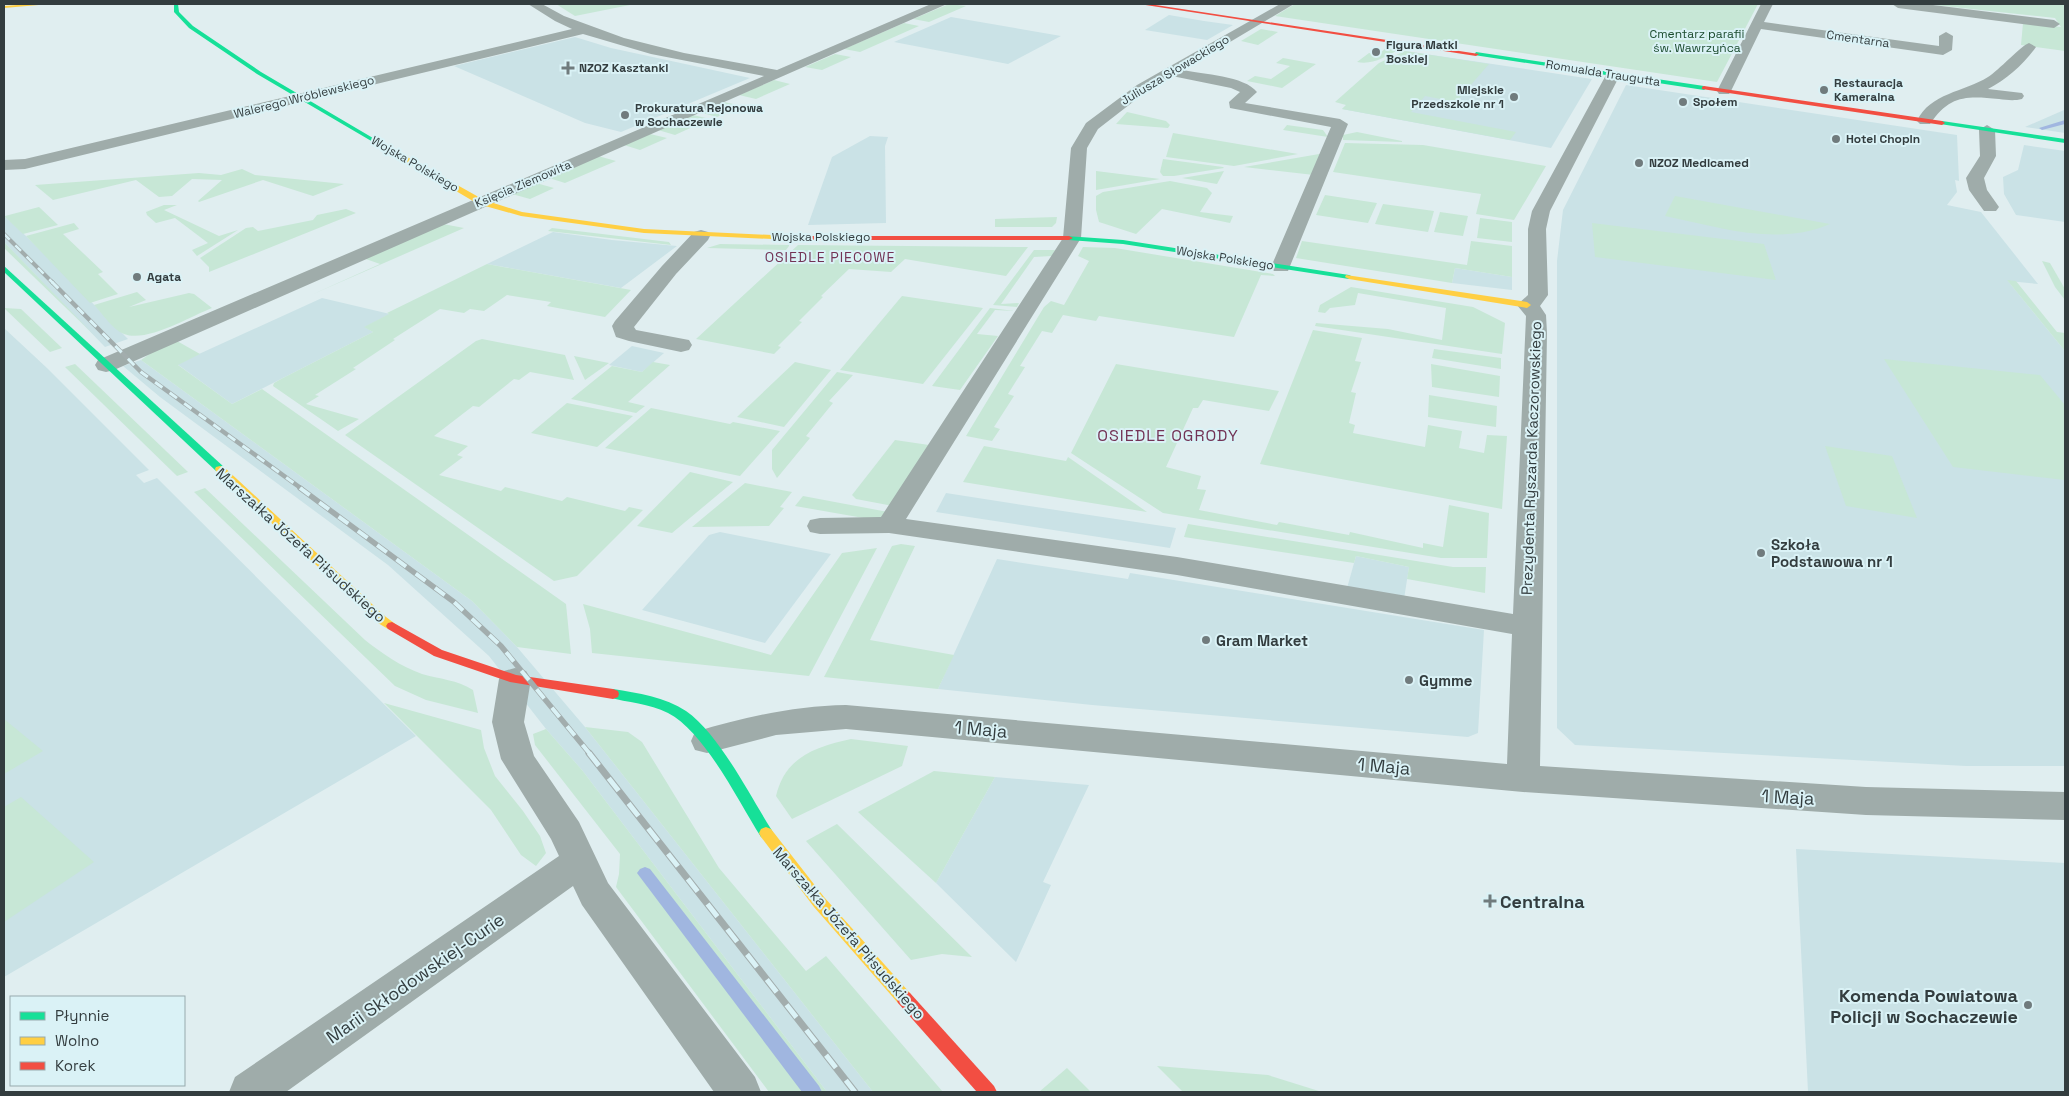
<svg xmlns="http://www.w3.org/2000/svg" width="2069" height="1096" viewBox="0 0 2069 1096" font-family="'Space Grotesk',sans-serif">
  <style>
    .built { fill: #cae2e6 }
    .green { fill: #c7e7d6 }
    .lines { fill: none; stroke-linecap: round; stroke-linejoin: round }
    .stream { fill: #a0b6e0; fill-rule: evenodd }
    .street { fill: #9facaa; fill-rule: evenodd }
    .fast { fill: #16e098; fill-rule: evenodd }
    .slow { fill: #ffcf43; fill-rule: evenodd }
    .jam { fill: #f24e42; fill-rule: evenodd }
    .rail-far3-casing { stroke: #a2adad; stroke-width: 4 }
    .rail-far2-casing { stroke: #a2adad; stroke-width: 4.5 }
    .rail-far1-casing { stroke: #a2adad; stroke-width: 5.5 }
    .rail-casing { stroke: #a2adad; stroke-width: 7 }
    .rail-far3 { stroke: #daf2f6; stroke-width: 2.5; stroke-dasharray: 8; stroke-linecap: butt }
    .rail-far2 { stroke: #daf2f6; stroke-width: 3; stroke-dasharray: 9; stroke-linecap: butt }
    .rail-far1 { stroke: #daf2f6; stroke-width: 4; stroke-dasharray: 12; stroke-linecap: butt }
    .rail { stroke: #daf2f6; stroke-width: 5; stroke-dasharray: 16; stroke-linecap: butt }
    .poi-dot { fill: #707b7d; stroke: #daf2f6; stroke-width: 2 }
    .labels { text-anchor: middle; dominant-baseline: central; stroke-width: 4; stroke-linejoin: round; paint-order: stroke }
    .far-park-label { font-size: 12px; fill: #1b4b2e; stroke: #daf2f6 }
    .far-street-label { font-size: 12px; fill: #333d3f; stroke: #daf2f6 }
    .far-poi-label { font-size: 12px; font-weight: bold; fill: #333d3f; stroke: #daf2f6; text-anchor: start }
    .far-neighbourhood-label { font-size: 14px; letter-spacing: 1px; fill: #733355; stroke: #daf2f6 }
    .street-label { font-size: 15px; fill: #333d3f; stroke: #daf2f6 }
    .poi-label { font-size: 15px; font-weight: bold; fill: #333d3f; stroke: #daf2f6; text-anchor: start }
    .neighbourhood-label { font-size: 16px; letter-spacing: 1px; fill: #733355; stroke: #daf2f6 }
    .near-street-label { font-size: 18px; fill: #333d3f; stroke: #daf2f6 }
    .near-poi-label { font-size: 18px; font-weight: bold; fill: #333d3f; stroke: #daf2f6; text-anchor: start }
  </style>
  <rect width="100%" height="100%" fill="#e0eef0"/>
  <g class="built">
    <polygon points="1169,15 1204,21 1233,25 1207,40 1145,30"/>
    <polygon points="951,17 1061,36 1008,64 894,42"/>
    <polygon points="575,37 611,48 750,78 621,132 585,123 454,66"/>
    <polygon points="1405,51 1592,79 1551,148 1342,109"/>
    <polygon points="1626,85 1957,135 1959,181 1955,180 1957,192 1947,205 1981,212 2038,284 2008,281 2065,351 2065,766 1966,766 1575,745 1557,728 1557,261 1563,210"/>
    <polygon points="2064,110 2065,133 2025,127"/>
    <polygon points="870,136 888,137 885,146 886,223 808,225 832,157"/>
    <polygon points="2024,145 2065,151 2065,222 2016,215 2004,194 2003,177 2018,170"/>
    <polygon points="4,216 26,236 128,339 105,347 4,242"/>
    <polygon points="553,232 612,240 677,246 621,288 487,264"/>
    <polygon points="1455,268 1512,277 1512,290 1452,283"/>
    <polygon points="322,298 390,314 365,327 373,332 232,404 177,364"/>
    <polygon points="4,328 47,368 149,470 136,475 144,483 157,478 416,736 4,977"/>
    <polygon points="632,346 664,353 642,372 609,365"/>
    <polygon points="141,360 472,601 517,647 585,727 873,1092 827,1092 582,770 546,729 489,656 388,565 160,397 123,366"/>
    <polygon points="946,493 1036,507 1176,528 1170,548 936,512"/>
    <polygon points="720,532 831,554 765,643 642,610 709,535"/>
    <polygon points="1356,556 1409,567 1404,599 1347,588"/>
    <polygon points="997,559 1128,579 1130,573 1484,630 1478,733 1468,737 1092,705 938,689"/>
    <polygon points="995,777 1089,785 1043,882 1051,885 1016,962 936,883"/>
    <polygon points="1796,849 2065,863 2065,1092 1808,1092"/>
  </g>
  <g class="green">
    <polygon points="556,4 635,4 575,16"/>
    <polygon points="949,4 966,6 929,22 913,19"/>
    <polygon points="1295,4 1758,4 1717,82 1275,16"/>
    <polygon points="1925,4 2065,4 2065,51 2021,45 2023,23 2061,27 2055,18"/>
    <polygon points="904,23 919,26 860,52 844,49"/>
    <polygon points="1261,29 1278,32 1258,45 1241,41"/>
    <path d="M1386,48L1398,50C1385,57 1373,65 1357,62L1369,53L1379,54Z"/>
    <polygon points="1405,51 1489,64 1456,102 1425,96 1411,112 1516,132 1510,140 1342,109 1346,105 1335,102 1379,63"/>
    <polygon points="835,54 851,57 822,70 805,67"/>
    <polygon points="1283,58 1316,64 1282,88 1247,81 1255,76 1271,79 1290,66 1276,63"/>
    <polygon points="774,80 790,84 756,99 739,95"/>
    <polygon points="724,102 742,106 717,117 699,112"/>
    <polygon points="1127,112 1166,121 1170,125 1168,128 1116,124"/>
    <polygon points="693,115 710,119 675,135 658,130"/>
    <polygon points="1287,125 1323,130 1328,137 1283,130"/>
    <polygon points="1357,132 1402,141 1402,142 1343,140 1343,135"/>
    <polygon points="1173,133 1298,154 1234,166 1166,157"/>
    <polygon points="650,134 667,138 640,150 624,145"/>
    <polygon points="1345,143 1423,145 1546,166 1514,220 1476,214 1481,194 1333,172"/>
    <polygon points="1325,153 1314,175 1244,167"/>
    <polygon points="598,156 616,161 565,183 549,178"/>
    <polygon points="1163,159 1223,167 1224,168 1174,176 1163,176 1160,172"/>
    <polygon points="242,169 255,175 344,184 313,196 263,180 199,202 198,201 222,180 192,179 172,196 159,197 136,180 53,200 35,185 199,173 221,175"/>
    <polygon points="1096,171 1160,179 1096,190"/>
    <polygon points="1224,171 1217,184 1182,178"/>
    <polygon points="1170,181 1207,188 1212,193 1200,212 1233,216 1230,223 1162,209 1136,234 1099,222 1096,210 1096,196 1103,192"/>
    <polygon points="536,183 554,188 530,199 512,194"/>
    <polygon points="1325,195 1377,203 1368,223 1316,215"/>
    <path d="M1675,196L1830,224C1777,247 1719,227 1665,216Z"/>
    <polygon points="1383,204 1434,211 1428,232 1375,224"/>
    <polygon points="164,205 177,205 164,210 219,236 238,230 197,256 192,250 208,243 175,218 156,223 147,215 146,212"/>
    <polygon points="39,207 58,225 23,234 4,216 4,208 5,216"/>
    <polygon points="346,209 356,213 209,272 209,267 200,258 246,228 253,227 258,231 313,220 317,215"/>
    <polygon points="1440,212 1468,216 1463,236 1434,232"/>
    <polygon points="1057,217 1056,223 1052,227 995,227 995,219"/>
    <polygon points="1480,218 1512,222 1512,242 1477,238"/>
    <polygon points="74,223 79,229 63,234 103,272 98,274 118,294 90,303 26,236"/>
    <polygon points="1592,223 1764,244 1776,280 1595,257"/>
    <polygon points="443,224 464,228 311,295 380,264 363,258"/>
    <polygon points="552,228 669,242 671,245 548,231"/>
    <polygon points="1302,241 1467,265 1471,241 1512,246 1512,277 1455,268 1452,283 1296,258"/>
    <polygon points="4,242 95,336 4,248"/>
    <polygon points="720,244 789,245 789,246 786,250 707,248"/>
    <polygon points="798,245 1026,247 1028,247 1006,276 905,259 891,272 849,269 821,296 823,297 799,321 802,322 778,346 781,347 774,354 696,339"/>
    <polygon points="1083,247 1115,248 1273,274 1275,276 1261,275 1234,337 1099,316 1096,321 1063,315 1052,333 1042,331 1020,366 1025,367 1008,394 1014,396 994,427 1000,429 992,441 966,436 1044,307 1051,301 1064,305 1089,261 1078,256"/>
    <polygon points="1034,250 1055,250 1052,256 1034,257 1001,304 1019,303 1017,307 993,305"/>
    <polygon points="2042,261 2050,263 2065,289 2065,300 2055,287"/>
    <polygon points="487,264 631,290 605,317 547,306 551,302 507,295 484,311 470,309 464,313 440,309 393,339 395,340 353,368 356,369 315,395 319,396 306,404 359,419 338,431 273,386 274,383 281,379 373,332 364,327 389,314 387,313"/>
    <polygon points="2007,280 2016,281 2057,332 2065,333 2065,351"/>
    <polygon points="1351,287 1473,307 1505,323 1502,354 1315,326 1316,323 1388,329 1442,340 1446,308 1358,293 1355,305 1330,308 1325,313 1318,312 1320,305"/>
    <path d="M137,292L146,300L129,307L189,293L194,294L212,308C191,316 147,343 124,334C113,330 102,313 94,305Z"/>
    <polygon points="902,296 983,308 923,384 840,370"/>
    <polygon points="4,308 21,309 62,348 50,352"/>
    <polygon points="990,308 1015,311 995,310 977,334 998,336 960,390 932,386"/>
    <polygon points="1313,330 1362,338 1355,361 1361,362 1351,392 1356,393 1349,423 1355,425 1353,433 1425,447 1428,425 1462,431 1459,448 1484,453 1487,435 1507,436 1502,509 1260,464"/>
    <polygon points="482,339 565,355 574,380 530,372 519,380 514,379 479,407 473,406 434,436 468,446 457,455 463,457 439,475 501,491 505,487 562,501 567,497 625,511 629,507 643,510 577,576 554,581 345,435 476,341"/>
    <polygon points="177,341 200,354 178,365 232,404 262,389 566,604 571,654 517,647 472,601 141,360 154,351"/>
    <polygon points="1434,349 1501,358 1501,369 1432,358"/>
    <polygon points="574,356 609,363 585,380"/>
    <polygon points="1884,359 2040,375 2065,405 2065,480 1953,467"/>
    <polygon points="653,362 670,365 628,402 645,406 636,413 571,399 612,366 642,372"/>
    <polygon points="795,362 831,370 784,427 737,417"/>
    <polygon points="75,364 188,472 177,476 65,367"/>
    <polygon points="1116,364 1279,391 1269,411 1203,400 1198,408 1193,408 1166,467 1201,476 1197,489 1206,490 1199,510 1277,525 1279,522 1349,535 1350,532 1423,548 1423,543 1443,547 1449,505 1489,513 1487,558 1441,558 1163,513 1071,453"/>
    <polygon points="1431,364 1500,376 1499,397 1432,387"/>
    <polygon points="837,372 853,375 829,401 833,403 806,436 810,438 777,478 772,469 772,450"/>
    <polygon points="1429,395 1497,406 1496,427 1428,417"/>
    <polygon points="567,403 633,416 597,447 531,433"/>
    <polygon points="651,408 730,424 733,422 780,431 740,476 605,448"/>
    <polygon points="895,440 929,445 893,506 856,499 852,495"/>
    <polygon points="984,446 1066,461 1068,457 1147,512 963,482"/>
    <polygon points="1825,446 1892,456 1917,518 1846,506"/>
    <polygon points="690,472 733,482 672,533 637,526"/>
    <polygon points="745,483 792,492 780,507 784,508 769,526 692,527"/>
    <path d="M205,488L365,640C383,654 400,666 422,674C439,679 458,680 473,690L478,713L426,700L395,686L194,492Z"/>
    <polygon points="803,496 888,512 883,519 875,520 795,506"/>
    <polygon points="1188,524 1453,567 1486,567 1485,593 1407,579 1409,567 1356,556 1354,563 1184,537"/>
    <polygon points="901,544 915,546 870,640 954,655 938,689 824,677 892,546"/>
    <polygon points="877,548 809,676 592,653 590,629 583,604 771,655 842,553"/>
    <polygon points="384,703 481,730 484,748 495,776 523,811 540,836 546,853 536,866 521,855 491,810"/>
    <polygon points="4,719 43,751 4,774"/>
    <polygon points="585,727 628,732 642,742 719,868 806,971 826,956 943,1092 873,1092"/>
    <polygon points="546,729 582,770 827,1092 769,1092 616,887 619,874 620,854 535,745 533,734"/>
    <path d="M851,739L908,746L902,766L792,819L776,796C785,757 815,747 851,739Z"/>
    <polygon points="934,771 995,777 936,883 858,812"/>
    <polygon points="21,797 94,862 4,922 4,807"/>
    <polygon points="837,824 972,957 942,954 911,960 806,841"/>
    <polygon points="1157,1066 1268,1075 1322,1092 1183,1092"/>
    <polygon points="1067,1068 1091,1092 1039,1092"/>
  </g>
  <g class="lines">
    <g class="stream">
      <polygon points="2065,120 2065,124 2042,130 2039,128"/>
      <polygon points="645,867 650,869 819,1086 822,1092 802,1092 640,877 637,873 640,869"/>
    </g>
    <g class="street">
      <polygon points="528,4 542,4 564,16 624,38 684,53 777,70 931,4 947,4 114,370 106,372 98,370 95,365 98,360 764,76 651,54 583,34 25,169 4,170 4,160 25,159 572,29 555,21"/>
      <path d="M1280,4H1294L1183,70C1202,74 1245,76 1257,92L1245,103L1340,119L1348,124L1288,271H1274L1271,267L1331,127L1230,108L1229,102L1240,92L1231,88L1172,76L1147,91L1098,129L1087,148L1081,238L906,519L1177,557L1513,614L1526,316L1517,305L1528,295V229L1532,211L1606,75L1613,71L1618,72L1620,75L1550,211L1546,229L1548,295L1540,306L1546,315L1547,333L1540,766L1866,787L2065,792V820L1866,815L1523,792L846,729L776,735L707,753L695,750L691,741L695,732C745,717 794,706 846,705L1507,764L1512,634L1177,575L889,533L820,534L810,532L807,526L810,520L820,518L881,517L1063,238L1071,148L1086,123L1137,85Z"/>
      <polygon points="1761,4 1773,4 1764,22 1939,46 1939,36 1946,32 1953,36 1952,50 1943,55 1761,29 1731,91 1729,94 1719,94 1717,91"/>
      <polygon points="1892,4 1925,4 2054,20 2060,24 2054,28 1898,8"/>
      <path d="M2029,43L2036,47C2023,65 2007,79 1988,89L2022,93L2024,96L2022,99C2014,101 2007,100 1999,99C1966,96 1950,95 1930,124H1920L1917,121C1930,93 1964,92 1988,77C1998,71 2022,45 2029,43Z"/>
      <polygon points="1987,125 1995,130 1996,156 1984,178 1987,190 1999,207 1996,211 1984,211 1969,190 1966,178 1980,156 1979,130"/>
      <polygon points="701,230 708,232 710,236 708,240 676,274 634,327 636,330 689,340 692,345 689,350 681,352 629,341 616,337 612,326 615,321 662,266 694,232"/>
      <polygon points="515,668 526,671 531,679 524,722 534,756 579,822 608,883 755,1077 761,1092 714,1092 582,905 573,886 286,1092 229,1092 235,1077 559,856 551,839 501,759 492,722 499,679 504,671"/>
    </g>
    <g class="fast">
      <polygon points="174,4 178,4 179,12 193,26 261,72 378,141 373,142 257,74 189,28 174,12"/>
      <polygon points="1476,52 1704,86 1707,88 1704,90 1474,55"/>
      <polygon points="1942,121 2065,139 2065,143 1940,124 1939,123"/>
      <polygon points="1066,236 1123,240 1349,275 1353,277 1349,279 1123,244 1069,240 1065,238"/>
      <polygon points="4,266 224,467 225,469 224,471 216,471 4,272"/>
      <path d="M613,689C638,693 665,697 686,711C719,734 749,794 771,829L773,833L771,837L766,839L761,837C738,801 705,732 668,713C649,703 628,703 608,697L607,694L608,691Z"/>
    </g>
    <g class="slow">
      <polygon points="30,4 50,4 4,8 4,6"/>
      <polygon points="375,139 484,200 522,212 644,229 793,236 797,238 793,240 644,233 521,216 478,204 373,142 372,141"/>
      <polygon points="1346,275 1527,302 1531,305 1527,308 1349,279 1345,277"/>
      <polygon points="220,466 224,467 386,617 398,626 396,629 388,629 378,623 216,471 215,469 216,467"/>
      <polygon points="766,827 771,829 824,897 910,993 912,998 910,1003 904,1006 898,1003 814,907 761,837 759,833 761,829"/>
    </g>
    <g class="jam">
      <polygon points="1139,4 1149,4 1479,54 1476,56"/>
      <polygon points="1704,86 1942,121 1945,123 1942,125 1702,89 1702,87"/>
      <polygon points="790,236 1069,236 1073,238 1069,240 793,240 789,238"/>
      <polygon points="392,622 442,650 516,675 613,689 618,691 619,694 618,697 613,699 510,682 434,656 388,629 386,626 388,623"/>
      <polygon points="904,990 910,993 994,1086 997,1092 977,1092 898,1003 896,998 898,993"/>
    </g>
    <defs>
      <polyline id="rail-far3" points="4,234 53,283"/>
      <polyline id="rail-far2" points="52,282 141,372 302,489"/>
      <polyline id="rail-far1" points="300,488 454,602 501,646 590,754"/>
      <polyline id="rail" points="589,753 855,1092"/>
    </defs>
    <use href="#rail-far3" class="rail-far3-casing"/>
    <use href="#rail-far2" class="rail-far2-casing"/>
    <use href="#rail-far1" class="rail-far1-casing"/>
    <use href="#rail" class="rail-casing"/>
    <use href="#rail-far3" class="rail-far3"/>
    <use href="#rail-far2" class="rail-far2"/>
    <use href="#rail-far1" class="rail-far1"/>
    <use href="#rail" class="rail"/>
  </g>
  <g class="poi-dot">
    <circle cx="1376" cy="52" r="5"/>
    <path d="M565.5 60.5h5v5h5v5h-5v5h-5v-5h-5v-5h5z"/>
    <circle cx="1824" cy="90" r="5"/>
    <circle cx="1514" cy="97" r="5"/>
    <circle cx="1683" cy="102" r="5"/>
    <circle cx="625" cy="115" r="5"/>
    <circle cx="1836" cy="139" r="5"/>
    <circle cx="1639" cy="163" r="5"/>
    <circle cx="137" cy="277" r="5"/>
    <circle cx="1761" cy="553" r="5"/>
    <circle cx="1206" cy="640" r="5"/>
    <circle cx="1409" cy="680" r="5"/>
    <path d="M1487.5 893.5h5v5h5v5h-5v5h-5v-5h-5v-5h5z"/>
    <circle cx="2028" cy="1005" r="5"/>
  </g>
  <g class="labels">
    <g class="far-park-label">
      <text x="1697" y="34">Cmentarz parafii<tspan x="1697" dy="14">św. Wawrzyńca</tspan></text>
    </g>
    <g class="far-street-label">
      <text transform="translate(1858 39) rotate(8)">Cmentarna</text>
      <text transform="translate(1175 70) rotate(-31)">Juliusza Słowackiego</text>
      <text transform="translate(1603 73) rotate(9)">Romualda Traugutta</text>
      <text transform="translate(304 97) rotate(-14)">Walerego Wróblewskiego</text>
      <text transform="translate(415 164) rotate(30)">Wojska Polskiego</text>
      <text transform="translate(523 184) rotate(-23)">Księcia Ziemowita</text>
      <text x="821" y="237">Wojska Polskiego</text>
      <text transform="translate(1225 258) rotate(9)">Wojska Polskiego</text>
    </g>
    <g class="far-poi-label">
      <text x="1386" y="45">Figura Matki<tspan x="1386" dy="14">Boskiej</tspan></text>
      <text x="579" y="68">NZOZ Kasztanki</text>
      <text x="1834" y="83">Restauracja<tspan x="1834" dy="14">Kameralna</tspan></text>
      <text x="1504" y="90" text-anchor="end">Miejskie<tspan x="1504" dy="14">Przedszkole nr 1</tspan></text>
      <text x="1693" y="102">Społem</text>
      <text x="635" y="108">Prokuratura Rejonowa<tspan x="635" dy="14">w Sochaczewie</tspan></text>
      <text x="1846" y="139">Hotel Chopin</text>
      <text x="1649" y="163">NZOZ Medicamed</text>
      <text x="147" y="277">Agata</text>
    </g>
    <g class="far-neighbourhood-label">
      <text x="830" y="257">OSIEDLE PIECOWE</text>
    </g>
    <g class="street-label">
      <text transform="translate(1531 458) rotate(-88)">Prezydenta Ryszarda Kaczorowskiego</text>
      <text transform="translate(301 545) rotate(42)">Marszałka Józefa Piłsudskiego</text>
      <text transform="translate(849 933) rotate(49)">Marszałka Józefa Piłsudskiego</text>
    </g>
    <g class="poi-label">
      <text x="1771" y="544">Szkoła<tspan x="1771" dy="17">Podstawowa nr 1</tspan></text>
      <text x="1216" y="640">Gram Market</text>
      <text x="1419" y="680">Gymme</text>
    </g>
    <g class="neighbourhood-label">
      <text x="1168" y="435">OSIEDLE OGRODY</text>
    </g>
    <g class="near-street-label">
      <text transform="translate(981 729) rotate(5)">1 Maja</text>
      <text transform="translate(1384 766) rotate(5)">1 Maja</text>
      <text transform="translate(1788 797) rotate(3)">1 Maja</text>
      <text transform="translate(415 978) rotate(-35)">Marii Skłodowskiej-Curie</text>
    </g>
    <g class="near-poi-label">
      <text x="1500" y="901">Centralna</text>
      <text x="2018" y="995" text-anchor="end">Komenda Powiatowa<tspan x="2018" dy="21">Policji w Sochaczewie</tspan></text>
    </g>
  </g>
  <rect width="2069" height="1096" fill="none" stroke="#333d3f" stroke-width="10"/>
  <rect x="10" y="996" width="175" height="90" fill="#daf2f6" stroke="#97aaad"/>
  <rect x="20" y="1012" width="25" height="8" fill="#16e098" stroke="#97aaad"/>
  <text x="55" y="1021" font-size="15" fill="#333d3f">Płynnie</text>
  <rect x="20" y="1037" width="25" height="8" fill="#ffcf43" stroke="#97aaad"/>
  <text x="55" y="1046" font-size="15" fill="#333d3f">Wolno</text>
  <rect x="20" y="1062" width="25" height="8" fill="#f24e42" stroke="#97aaad"/>
  <text x="55" y="1071" font-size="15" fill="#333d3f">Korek</text>
</svg>
